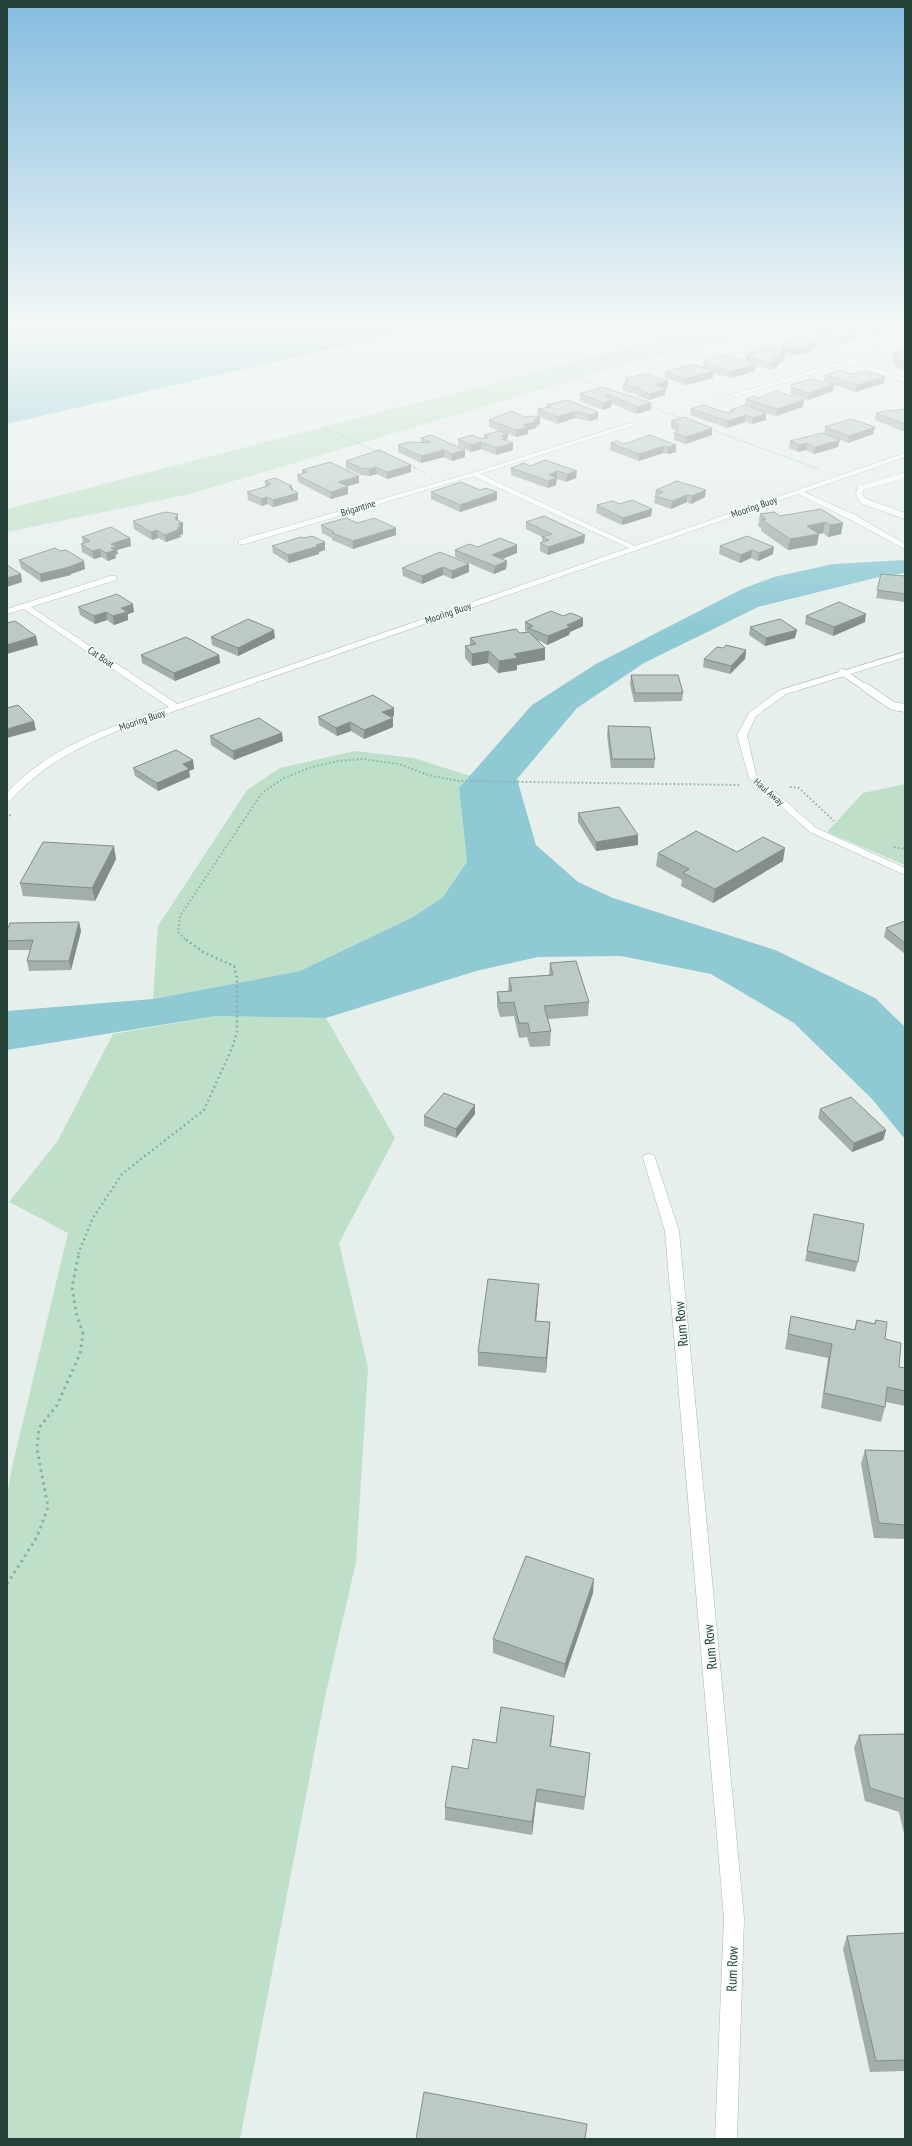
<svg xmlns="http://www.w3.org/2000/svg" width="912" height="2146" viewBox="0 0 912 2146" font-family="'PT Sans Narrow',sans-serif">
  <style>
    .green { fill: #bfe0c8 }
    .water { fill: #8ec9d4 }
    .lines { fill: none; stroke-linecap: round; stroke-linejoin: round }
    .lane-far2-casing { stroke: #a8b8b2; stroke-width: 5.5 }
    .lane-far1-casing { stroke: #a8b8b2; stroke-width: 7 }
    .lane-casing { stroke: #a8b8b2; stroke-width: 9 }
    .street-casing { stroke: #a8b8b2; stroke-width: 1 }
    .path-far3 { stroke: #86b3a5; stroke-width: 1.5; stroke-dasharray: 1 1.5; stroke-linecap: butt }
    .path-far2 { stroke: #86b3a5; stroke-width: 2; stroke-dasharray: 1.5 2.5; stroke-linecap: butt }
    .path-far1 { stroke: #86b3a5; stroke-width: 2.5; stroke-dasharray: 2 3; stroke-linecap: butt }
    .path { stroke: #86b3a5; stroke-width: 3; stroke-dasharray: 2.5 4; stroke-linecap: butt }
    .lane-far2 { stroke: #fff; stroke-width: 5 }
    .lane-far1 { stroke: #fff; stroke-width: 6 }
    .lane { stroke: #fff; stroke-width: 8 }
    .street { fill: #fff; fill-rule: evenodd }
    .wall { fill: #a1aea9 }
    .shaded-wall { fill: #838d89 }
    .building { fill: #bbcac4; stroke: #838d89 }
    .labels { text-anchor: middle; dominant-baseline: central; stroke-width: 3; stroke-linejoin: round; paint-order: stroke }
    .far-street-label { font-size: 10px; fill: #24423a; stroke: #f7fbf9 }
    .near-street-label { font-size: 14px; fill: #24423a; stroke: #f7fbf9 }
  </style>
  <rect width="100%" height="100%" fill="#e6efeb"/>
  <g class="green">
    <polygon points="705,328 776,328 627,364 190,494 7,532 7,509"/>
    <polygon points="355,751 414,758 470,776 459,788 467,860 443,897 413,917 300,971 153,999 158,926 247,790 280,768"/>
    <polygon points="905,784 905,865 827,832 863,793"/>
    <polygon points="216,1016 326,1018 395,1138 339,1243 368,1368 356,1562 325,1697 240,2139 7,2139 7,1496 12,1467 68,1233 9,1202 57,1142 113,1034"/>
  </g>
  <g class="water">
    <polygon points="7,328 419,328 7,424"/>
    <polygon points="905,560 905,573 879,577 758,607 644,663 577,708 517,779 536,845 578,882 613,898 775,950 875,998 905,1027 905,1139 872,1099 794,1023 711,974 621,956 538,957 476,971 326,1018 216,1016 7,1050 7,1011 153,999 300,971 413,917 443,897 467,861 459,788 532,705 596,664 742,589 774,577 833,564"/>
  </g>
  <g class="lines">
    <defs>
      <polyline id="lane-far2" points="861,488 905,475"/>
      <g id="lane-far1">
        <polyline points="861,487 859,494 863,501 905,516"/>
        <polyline points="842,672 866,688"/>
      </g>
      <polyline id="lane" points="865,687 893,706 905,708"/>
      <g id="street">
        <polygon points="905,342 905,346 854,361 905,378 905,382 848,363 724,400 719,399"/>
        <path d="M630,423L632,424V426L480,474L635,546L905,453V457L804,492L855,515L905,544V549L849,519L798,494L117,731C76,748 40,767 10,801L7,802V793C49,746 111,727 169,707L24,609L7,614V609L110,576H116V580L31,607L177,704L629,548L473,476L245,544H239V540L472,473Z"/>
        <polygon points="905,652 905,657 786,694 756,716 747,735 756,775 816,828 905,868 905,875 810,832 749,778 737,735 749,713 780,690"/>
        <polygon points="649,1154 654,1155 655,1158 679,1231 744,1918 737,2139 715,2139 724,1918 665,1231 643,1158 644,1155"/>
      </g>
    </defs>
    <use href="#lane-far2" class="lane-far2-casing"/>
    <use href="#lane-far1" class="lane-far1-casing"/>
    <use href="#lane" class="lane-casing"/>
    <use href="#street" class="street-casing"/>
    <g class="path-far3">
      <polyline points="769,328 800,337"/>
      <polyline points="816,342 838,349"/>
      <polyline points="562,369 578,378 604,388"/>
      <polyline points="649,406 684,419"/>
      <polyline points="322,427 378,452"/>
      <polyline points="709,429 819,469"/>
      <polyline points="408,465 426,473"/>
    </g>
    <g class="path-far2">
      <polyline points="790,787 799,788 834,821"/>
      <polyline points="7,819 11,814"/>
      <polyline points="894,847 905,849"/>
      <polyline points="185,939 178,932 180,916 262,793 284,778 309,768 338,761 362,759 399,764 428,775 459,781 739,785"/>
    </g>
    <polyline class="path-far1" points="78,1254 93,1218 122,1174 204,1110 232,1048 237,1032 237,978 234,966 203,952 184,938"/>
    <polyline class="path" points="7,1584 37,1537 48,1507 37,1449 39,1428 57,1405 80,1354 83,1334 76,1312 72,1287 79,1253"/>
    <use href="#lane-far2" class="lane-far2"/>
    <use href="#lane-far1" class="lane-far1"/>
    <use href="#lane" class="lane"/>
    <use href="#street" class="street"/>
  </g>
  <g class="wall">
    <polygon points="850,328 897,328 874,336"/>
    <polygon points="855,330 855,332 857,332 856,339 839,344 813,337 813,331"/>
    <polygon points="791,338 817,348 811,349 811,353 793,355 785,353 784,361 779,363 778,367 770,370 756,365 755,371 730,378 713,373 713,378 685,385 665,378 665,372 703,368 704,361 745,361 746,356 749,355 750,352 781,350 782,345 790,343"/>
    <polygon points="905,351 905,370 896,368 897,365 893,365 894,361 893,361 894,354"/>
    <polygon points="852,374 885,377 884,383 856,392 834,385 833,391 808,400 790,394 791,385 829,383 824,382 825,375"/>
    <polygon points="626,378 668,381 667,387 665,388 665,395 649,400 637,396 637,394 623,391 623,384 624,384 625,380 626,380"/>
    <polygon points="602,387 651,403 650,410 636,414 611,403 611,407 603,410 580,401 580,394"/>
    <polygon points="758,398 803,407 776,416 766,413 766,420 752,424 745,422 727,428 690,415 691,409 727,413 731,412 731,410 745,405 746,399"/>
    <polygon points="547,405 598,412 598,419 589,421 575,418 557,424 537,416 538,409 547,408"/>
    <polygon points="905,410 905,432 875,420 876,413"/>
    <polygon points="524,417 540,417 540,424 537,425 536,428 528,430 528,434 516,437 489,427 489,420"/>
    <polygon points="671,421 712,435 685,444 674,440 674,433 677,431 671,428"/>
    <polygon points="825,427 875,427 873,434 848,443 825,434 838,447 814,454 806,450 798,452 789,448 790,441 824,434"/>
    <polygon points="508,434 507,441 513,450 496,455 481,449 471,452 458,446 458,439 481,439 484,438 484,435"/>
    <polygon points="421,438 465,457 452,461 444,457 421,463 398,452 398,445 421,442"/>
    <polygon points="611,443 624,444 676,445 676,452 668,454 663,453 639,461 610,450"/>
    <polygon points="545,460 576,478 566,482 557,479 556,485 548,488 511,475 511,468 530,466"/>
    <polygon points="346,461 411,465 411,472 387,479 377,474 369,476 361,475 346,468"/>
    <polygon points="302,470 359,483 347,486 348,494 331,499 298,482 297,475 302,473"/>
    <polygon points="265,481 292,486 293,491 298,500 273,507 267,504 262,506 248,500 247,492 265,487"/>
    <polygon points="480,490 497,500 460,512 431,499 431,492"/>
    <polygon points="656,490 705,497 691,504 687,502 671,509 654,503"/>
    <polygon points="619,504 652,509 651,516 622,525 596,513 597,505"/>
    <polygon points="821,509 841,534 828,537 823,533 819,534 817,545 788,550 761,531 761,528 758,526 760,514 780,516"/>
    <polygon points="178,514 178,521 183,530 183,534 180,535 181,537 166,542 158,538 152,540 134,529 133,521"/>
    <polygon points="526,522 585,535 584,543 548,555 540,551 540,543 542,542 542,537 526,529"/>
    <polygon points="358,523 396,528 396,535 353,549 332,540 332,538 322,533 321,525"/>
    <polygon points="747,536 773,554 758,561 751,558 740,563 719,554 720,546"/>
    <polygon points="82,537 130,538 131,546 117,550 118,554 115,555 116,558 108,561 101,557 94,559 82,552 81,544 83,543"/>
    <polygon points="517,545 517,553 502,559 507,561 506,569 494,574 455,557 455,550 478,547"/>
    <polygon points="272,546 325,550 319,552 319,554 289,563 273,553"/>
    <polygon points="19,560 85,569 71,574 71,575 41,582 21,568"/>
    <polygon points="469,564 469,572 452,579 443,575 422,584 403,576 402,568"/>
    <polygon points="881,574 905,576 905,602 876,598"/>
    <polygon points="78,607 134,612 128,614 128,620 114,625 107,620 95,624 80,615"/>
    <polygon points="806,616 865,622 833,636 805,624"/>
    <polygon points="525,622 583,626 570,632 569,635 547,645 538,640 545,660 517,665 517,670 498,673 488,663 472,666 465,658 465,646 470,645 470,638 520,633 528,632 525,631"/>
    <polygon points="750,627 795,638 765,646 749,635"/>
    <polygon points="211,637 275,638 238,656 212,645"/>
    <polygon points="723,648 746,650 745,659 730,674 703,667 704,659"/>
    <polygon points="141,655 219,655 220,663 175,681 142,663"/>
    <polygon points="631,675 683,693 682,701 634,702 630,684"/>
    <polygon points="394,716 391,717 393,718 393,727 364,739 351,731 337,736 319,725 318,717"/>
    <polygon points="608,726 655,759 654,768 611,768 607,735"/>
    <polygon points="210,736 283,741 234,760 211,745"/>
    <polygon points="193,760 194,769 189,771 190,777 158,791 135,776 133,768"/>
    <polygon points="578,813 638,835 638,845 596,851 578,822"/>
    <polygon points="737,852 783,861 713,903 681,886 682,880 656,866 658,853"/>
    <polygon points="116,859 95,901 23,896 20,883"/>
    <polygon points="905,921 905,954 884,937 886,928"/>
    <polygon points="79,922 81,931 71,970 29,971 27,961 30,950 7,950 7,931"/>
    <polygon points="550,963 589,1002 588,1016 548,1019 551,1031 550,1046 530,1047 527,1037 519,1038 514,1016 500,1017 497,1006 497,992 508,991 509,978 549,975"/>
    <polygon points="475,1105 475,1114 456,1138 424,1126 424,1116"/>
    <polygon points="820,1109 886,1130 883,1140 852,1152 818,1118"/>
    <polygon points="814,1214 858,1262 855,1272 805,1261"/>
    <polygon points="538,1298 536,1321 550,1322 546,1373 478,1366 478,1352"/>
    <polygon points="791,1316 854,1330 857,1320 874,1324 876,1320 899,1367 905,1368 905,1406 886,1402 885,1407 881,1422 821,1408 828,1358 785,1349"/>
    <polygon points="865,1450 905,1451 905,1539 874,1538 861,1464"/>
    <polygon points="593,1593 564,1678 493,1653 493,1639"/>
    <polygon points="553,1729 551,1746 590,1753 584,1810 536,1802 532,1835 445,1820 445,1807 468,1769 496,1743"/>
    <polygon points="905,1734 905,1837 899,1812 865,1801 854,1748 859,1735"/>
    <polygon points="905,1933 905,2071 870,2072 843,1949 847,1936"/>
  </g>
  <g class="shaded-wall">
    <polygon points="879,328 897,328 874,336 875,329"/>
    <polygon points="855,330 855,333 857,332 856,339 839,344 840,337"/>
    <polygon points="818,341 817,348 811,349 811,353 793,355 794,349"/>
    <polygon points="785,352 784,361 779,363 778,367 770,370 772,358 780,353"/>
    <polygon points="756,364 755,371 730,378 730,372"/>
    <polygon points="713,371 713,378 685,385 686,379"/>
    <polygon points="885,377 884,383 856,392 857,385"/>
    <polygon points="668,381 667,387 654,391 655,385"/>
    <polygon points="834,384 833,391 808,400 809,393"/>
    <polygon points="666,389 665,395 649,400 650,394"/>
    <polygon points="612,400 611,407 603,410 603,403"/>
    <polygon points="804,400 803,407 776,416 777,409"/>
    <polygon points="651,403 650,410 636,414 637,407"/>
    <polygon points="575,411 575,418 557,424 557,417"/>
    <polygon points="598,412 598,419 589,421 590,415"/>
    <polygon points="766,413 766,420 752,424 753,418"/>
    <polygon points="746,415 745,422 727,428 728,421"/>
    <polygon points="540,417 540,424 537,425 536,428 528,430 528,434 516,437 516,430 523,425 534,420"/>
    <polygon points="875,427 873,434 848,443 849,436"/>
    <polygon points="712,428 712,435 685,444 686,437"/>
    <polygon points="508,434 507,441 505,445 502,436"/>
    <polygon points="840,440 838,447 814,454 815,447"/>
    <polygon points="481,442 481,449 471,452 471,445"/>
    <polygon points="513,443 513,450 496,455 496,448"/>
    <polygon points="807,443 806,450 798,452 799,445"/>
    <polygon points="676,445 676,452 668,454 668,447"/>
    <polygon points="664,446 663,453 639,461 639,454"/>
    <polygon points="444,450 444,457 421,463 421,456"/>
    <polygon points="465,450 465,457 452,461 452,454"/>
    <polygon points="411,465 411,472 387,479 387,472"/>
    <polygon points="376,467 377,474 369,476 369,469"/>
    <polygon points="557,471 556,485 548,488 549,475"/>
    <polygon points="577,471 576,478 566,482 567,474"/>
    <polygon points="359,476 359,483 338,489 338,482"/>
    <polygon points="292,486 292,489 293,489 293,494 298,493 298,500 273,507 273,500 289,487"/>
    <polygon points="348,486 348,494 331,499 331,492"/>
    <polygon points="706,490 705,497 691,504 692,496"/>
    <polygon points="497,492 497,500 460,512 460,505"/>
    <polygon points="687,495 687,502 671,509 672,501"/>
    <polygon points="267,497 267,504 262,506 261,499"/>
    <polygon points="652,509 651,516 622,525 623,518"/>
    <polygon points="178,514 178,521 175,519"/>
    <polygon points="825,522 823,533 819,534 817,545 788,550 790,539 807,526"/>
    <polygon points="183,523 183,534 180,535 181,537 166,542 165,535 178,524"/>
    <polygon points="843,523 841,534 828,537 830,525"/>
    <polygon points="396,528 396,535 353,549 353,541"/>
    <polygon points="157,530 158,538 152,540 151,532"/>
    <polygon points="585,535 584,543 548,555 548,547"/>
    <polygon points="130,538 131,546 117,550 118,554 115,555 116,558 108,561 106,553 111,544"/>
    <polygon points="325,542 325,550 319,552 319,554 289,563 288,555 316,545"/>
    <polygon points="517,545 517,553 492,563 492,555"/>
    <polygon points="774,547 773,554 758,561 759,553"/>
    <polygon points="100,549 101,557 94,559 92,551"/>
    <polygon points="752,550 751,558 740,563 741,555"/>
    <polygon points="84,561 85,569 71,574 71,575 41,582 40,574 69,567"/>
    <polygon points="507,561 506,569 494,574 495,566"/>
    <polygon points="469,564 469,572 452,579 452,571"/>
    <polygon points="443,567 443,575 422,584 422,576"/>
    <polygon points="21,574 22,582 7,587 7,578"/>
    <polygon points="133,604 134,612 128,614 128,620 114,625 113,616 121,608"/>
    <polygon points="106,612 107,620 95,624 94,616"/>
    <polygon points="866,614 865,622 833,636 834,627"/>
    <polygon points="583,618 583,626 570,632 569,635 547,645 548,636 567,625"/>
    <polygon points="274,630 275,638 238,656 238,648"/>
    <polygon points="797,630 795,638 765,646 766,638"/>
    <polygon points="36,636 38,645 7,654 7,645"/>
    <polygon points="545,648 545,660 517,665 517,670 498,673 499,661 514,654"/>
    <polygon points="746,650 745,659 730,674 731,666"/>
    <polygon points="489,651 488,663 472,666 472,654"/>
    <polygon points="219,655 220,663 175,681 174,673"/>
    <polygon points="394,708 394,716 382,721 382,712"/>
    <polygon points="393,718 393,727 364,739 364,730"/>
    <polygon points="34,721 36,730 7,738 7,729"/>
    <polygon points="350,722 351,731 337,736 336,728"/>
    <polygon points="282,733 283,741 234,760 233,751"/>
    <polygon points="193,760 194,769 189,771 190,777 158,791 157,783 183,764"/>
    <polygon points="638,835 638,845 596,851 596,842"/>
    <polygon points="114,846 116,859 95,901 92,888"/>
    <polygon points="785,848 783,861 713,903 715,889"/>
    <polygon points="79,922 81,931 71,970 69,961"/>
    <polygon points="475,1105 475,1114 456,1138 456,1129"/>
    <polygon points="886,1130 883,1140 852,1152 854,1143"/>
    <polygon points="539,1284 538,1298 535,1335 535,1321"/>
    <polygon points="550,1322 549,1337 546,1373 546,1358"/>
    <polygon points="594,1579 593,1593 564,1678 565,1664"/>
    <polygon points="554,1716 553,1729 549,1759 550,1746"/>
    <polygon points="537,1789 536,1802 532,1835 532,1822"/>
  </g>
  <g class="building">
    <polygon points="823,328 850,328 855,330 853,331 857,332 840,337 813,331"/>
    <polygon points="799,336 818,341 807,345 811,346 794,349 782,345 798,340 791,338"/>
    <polygon points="768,346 785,352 780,353 784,355 772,358 779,360 771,363 746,356 755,353 750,352"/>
    <polygon points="903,350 905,351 905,363 897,361 901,360 894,358 900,356 894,354"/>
    <polygon points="726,355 756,364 730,372 704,363 704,361"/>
    <polygon points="692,364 713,371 686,379 665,372"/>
    <polygon points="840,370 852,374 865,371 885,377 857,385 825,375"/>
    <polygon points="647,374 668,381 655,385 666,389 650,394 637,389 640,388 623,384 629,382 625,380 628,379 626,378"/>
    <polygon points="811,379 834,384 809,393 791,387 791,385"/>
    <polygon points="602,387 651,403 637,407 608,394 605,395 612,400 603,403 580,394"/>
    <polygon points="776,391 804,400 777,409 746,399 753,396 758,398"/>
    <polygon points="567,400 598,412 590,415 575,411 557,417 538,409 551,407 547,405"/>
    <polygon points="703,405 727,413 734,411 731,410 745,405 766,413 753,418 746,415 728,421 691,409"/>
    <polygon points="903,409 905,410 905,424 876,413 889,410 894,411"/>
    <polygon points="512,411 524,417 535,416 540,417 534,420 537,421 523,425 529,427 516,430 489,420"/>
    <polygon points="684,417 712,428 686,437 674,433 678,430 678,424 671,421"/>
    <polygon points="851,419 875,427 849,436 825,427"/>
    <polygon points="499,431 508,434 502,436 505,438 502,439 513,443 496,448 481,442 471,445 458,439 473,435 481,439 488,437 484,435"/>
    <polygon points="822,433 840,440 815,447 807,443 799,445 790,441"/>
    <polygon points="431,435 465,450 452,454 444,450 421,456 398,445 409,442 429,443 431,442 421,438"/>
    <polygon points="650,435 676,445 668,447 664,446 639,454 611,443 617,441 624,444"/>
    <polygon points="379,450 411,465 387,472 376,467 369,469 361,468 346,461"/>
    <polygon points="545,460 577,471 567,474 557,471 549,475 557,478 548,481 511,468 524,463 530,466"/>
    <polygon points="330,462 359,476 338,482 348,486 331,492 297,475 307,472 302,470"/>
    <polygon points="275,478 292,486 289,487 293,489 291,489 298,493 273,500 267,497 261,499 247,492 268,486 266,485 271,484 265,481"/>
    <polygon points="677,481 706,490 692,496 687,495 672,501 655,496 663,492 656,490"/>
    <polygon points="461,482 480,490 486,488 497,492 460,505 431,492"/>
    <polygon points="632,500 652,509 623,518 597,505 613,501 619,504"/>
    <polygon points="821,509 843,523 830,525 825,522 807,526 819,534 790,539 762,520 766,519 760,514 774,512 780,516"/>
    <polygon points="165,512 178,514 175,519 183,523 178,524 182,526 177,528 180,529 165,535 157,530 151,532 133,521"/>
    <polygon points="544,516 585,535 548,547 540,543 549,540 542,537 552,534 526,522"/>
    <polygon points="346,518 358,523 374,518 396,528 353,541 332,533 334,532 321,525"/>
    <polygon points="111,527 130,538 111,544 117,547 111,548 115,550 106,553 100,549 92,551 81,544 90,541 82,537"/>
    <polygon points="312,536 325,542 316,545 319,546 288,555 272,546 301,537 304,538"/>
    <polygon points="747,536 774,547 759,553 752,550 741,555 720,546"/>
    <polygon points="500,538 517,545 492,555 507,561 495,566 455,550 469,544 478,547"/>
    <polygon points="55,548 60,551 66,550 84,561 69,567 70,567 40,574 19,560"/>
    <polygon points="440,552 469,564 452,571 443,567 422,576 402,568"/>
    <polygon points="7,565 21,574 7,578"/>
    <polygon points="881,574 905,576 905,594 877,590"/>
    <polygon points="117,594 133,604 121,608 127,612 113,616 106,612 94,616 78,607"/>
    <polygon points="839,602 866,614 834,627 806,616"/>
    <polygon points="551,611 563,616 571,613 583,618 567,625 570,627 548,636 528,628 533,626 525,622"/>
    <polygon points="248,619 274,630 238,648 211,637"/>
    <polygon points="780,619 797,630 766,638 750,627"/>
    <polygon points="15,621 36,636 7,645 7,623"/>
    <polygon points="516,629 520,633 529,632 545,648 514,654 518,658 499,661 489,651 472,654 465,646 476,644 470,638"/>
    <polygon points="186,637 219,655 174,673 141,655"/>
    <polygon points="726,645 746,650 731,666 704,659 717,647 723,648"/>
    <polygon points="631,675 678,675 683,693 635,693"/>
    <polygon points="373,695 394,708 382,712 393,718 364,730 350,722 336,728 318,717"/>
    <polygon points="18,705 34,721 7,729 7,708"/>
    <polygon points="259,718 282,733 233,751 210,736"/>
    <polygon points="608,726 650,727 655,759 612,759"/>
    <polygon points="176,750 193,760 183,764 189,769 157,783 133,768"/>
    <polygon points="619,807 638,835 596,842 578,813"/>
    <polygon points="696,831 737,852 763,837 785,848 715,889 683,873 689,869 658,853"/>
    <polygon points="43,842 114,846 92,888 20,883"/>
    <polygon points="905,921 905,943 886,928"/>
    <polygon points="79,922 69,961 27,961 33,940 7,941 7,931 10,923"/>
    <polygon points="576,961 589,1002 544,1006 551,1031 530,1033 528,1023 519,1023 514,1002 500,1003 497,992 512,991 509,978 553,975 550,963"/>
    <polygon points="444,1093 475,1105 456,1129 424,1116"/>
    <polygon points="851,1097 886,1130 854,1143 820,1109"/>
    <polygon points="814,1214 864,1224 858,1262 807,1251"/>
    <polygon points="488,1279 539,1284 535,1321 550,1322 546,1358 478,1352"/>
    <polygon points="791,1316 855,1330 857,1320 875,1324 876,1320 887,1322 885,1339 901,1343 899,1367 905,1368 905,1391 887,1387 885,1407 824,1393 832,1344 788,1334"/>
    <polygon points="865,1450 905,1451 905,1525 879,1523"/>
    <polygon points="526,1556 594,1579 565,1664 493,1639"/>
    <polygon points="501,1707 554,1716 550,1746 590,1753 585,1797 537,1789 532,1822 445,1807 452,1766 468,1769 473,1739 496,1743"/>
    <polygon points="905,1734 905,1800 905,1799 870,1788 859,1735"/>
    <polygon points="905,1933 905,2060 876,2061 847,1936"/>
    <polygon points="424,2092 587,2124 585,2139 416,2139"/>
  </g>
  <linearGradient id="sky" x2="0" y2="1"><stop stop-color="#84bce0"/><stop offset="0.52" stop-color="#f4f8f6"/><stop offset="1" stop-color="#f4f8f6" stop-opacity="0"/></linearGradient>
  <rect width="912" height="629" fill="url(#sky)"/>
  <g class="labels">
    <g class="far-street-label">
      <text transform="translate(754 507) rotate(-19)">Mooring Buoy</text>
      <text transform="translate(358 508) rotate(-17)">Brigantine</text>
      <text transform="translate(448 613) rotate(-19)">Mooring Buoy</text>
      <text transform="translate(101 657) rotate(34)">Cat Boat</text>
      <text transform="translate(142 720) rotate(-19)">Mooring Buoy</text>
      <text transform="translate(769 792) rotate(41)">Haul Away</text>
    </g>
    <g class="near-street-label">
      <text transform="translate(681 1324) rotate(-95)">Rum Row</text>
      <text transform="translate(710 1647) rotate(-95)">Rum Row</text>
      <text transform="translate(732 1969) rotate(-88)">Rum Row</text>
    </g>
  </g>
  <rect width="912" height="2146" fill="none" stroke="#24423a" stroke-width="16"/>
</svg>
